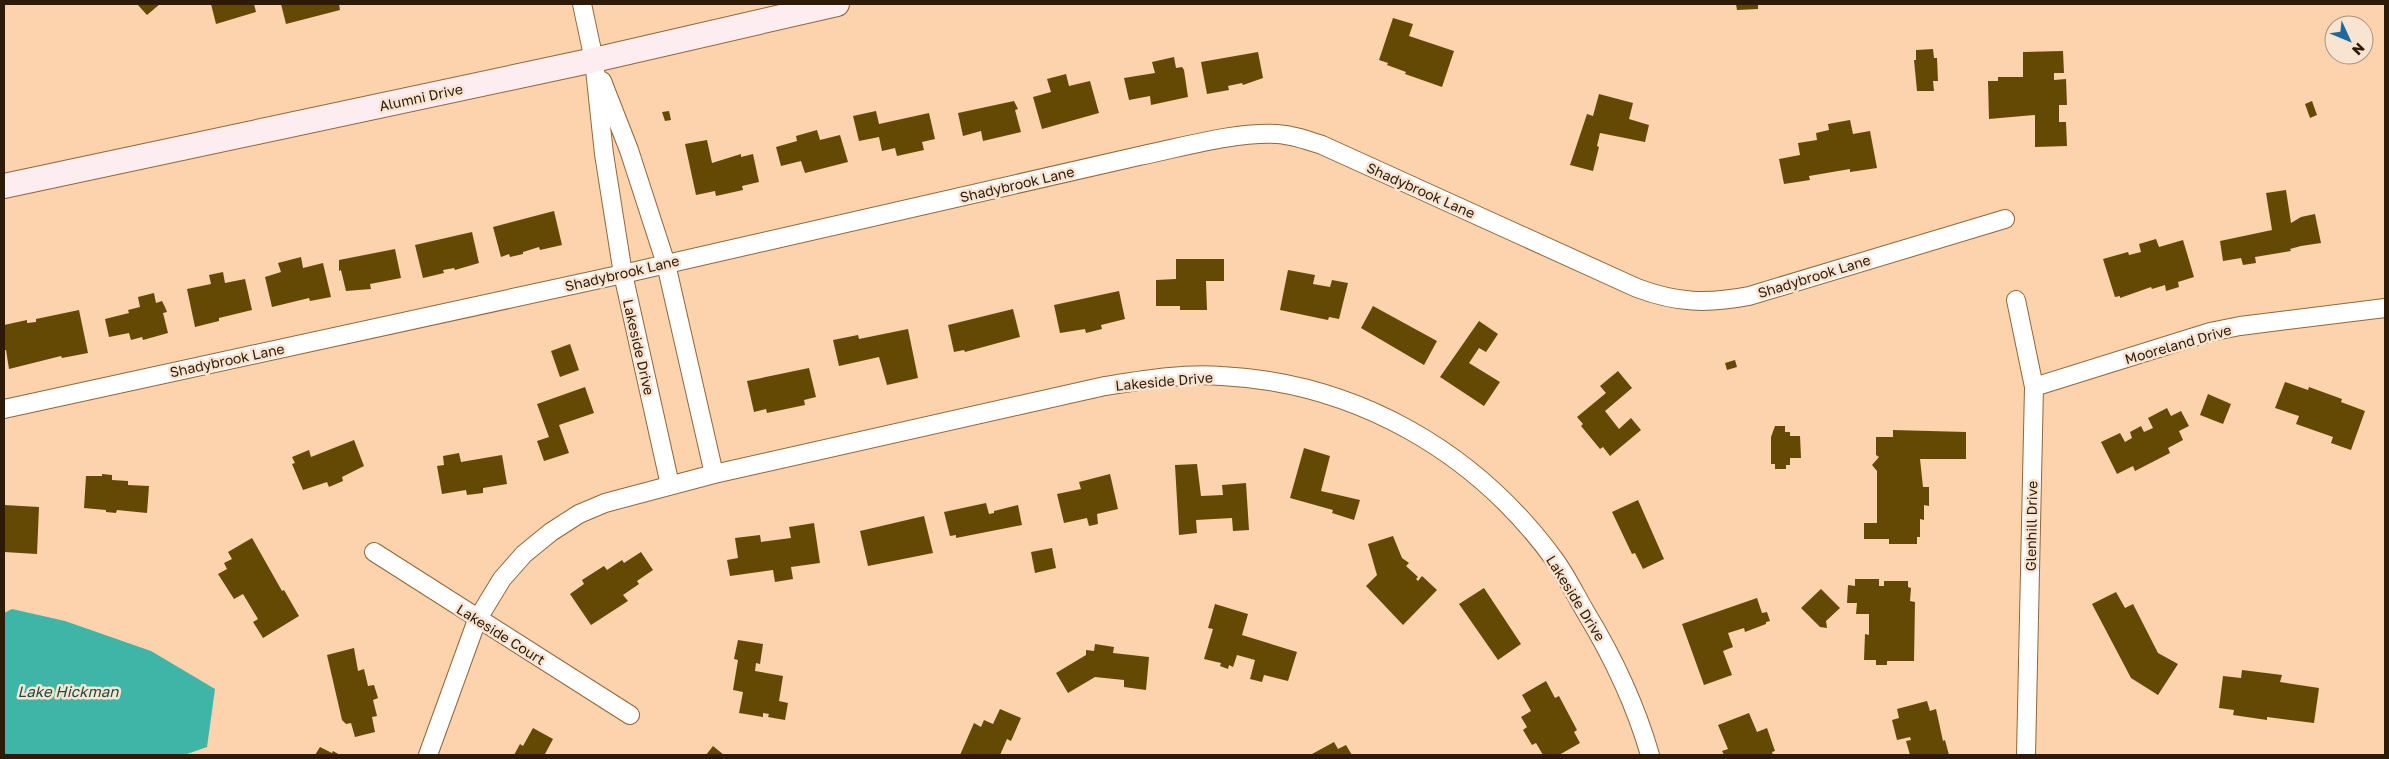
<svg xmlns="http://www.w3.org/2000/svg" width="2389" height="759" viewBox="0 0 2389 759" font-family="'Golos Text',sans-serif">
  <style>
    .water { fill: #3fb5a7 }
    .building { fill: #644904 }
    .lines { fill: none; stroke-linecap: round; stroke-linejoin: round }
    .minor-casing { stroke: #936538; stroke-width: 20 }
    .secondary-casing { stroke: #936538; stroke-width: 26 }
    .minor { stroke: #fff; stroke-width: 18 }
    .secondary { stroke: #fdecf0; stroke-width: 24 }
    .labels { text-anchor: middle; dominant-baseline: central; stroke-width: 5; stroke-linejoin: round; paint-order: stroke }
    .street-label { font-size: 14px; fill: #2d1a07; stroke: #f9e4d2 }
    .water-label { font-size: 15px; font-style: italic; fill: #194c45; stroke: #f9e4d2 }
  </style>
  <rect width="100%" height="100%" fill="#fcd3ad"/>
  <polygon class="water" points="12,609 65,621 151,651 215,689 207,747 184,755 4,755 4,613"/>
  <g class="building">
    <polygon points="137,4 160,4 147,15"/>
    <polygon points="211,4 254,4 256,12 216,24"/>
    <polygon points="281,4 339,4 340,10 286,24"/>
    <polygon points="1736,4 1758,4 1758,9 1737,10"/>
    <polygon points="1393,18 1413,24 1409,36 1454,51 1442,87 1405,74 1406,72 1387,65 1388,63 1379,60"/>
    <polygon points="1933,49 1934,58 1937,58 1938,81 1933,81 1934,91 1917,91 1914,60 1916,60 1916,50"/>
    <polygon points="2063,51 2064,73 2054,73 2054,80 2066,79 2067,105 2059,105 2059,122 2066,122 2067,146 2035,147 2035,115 1989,119 1988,81 1998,81 1998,77 2023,77 2023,52"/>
    <polygon points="1258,52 1263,78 1243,85 1242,83 1228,86 1229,90 1207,94 1201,62"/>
    <polygon points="1174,57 1176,68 1182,67 1184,70 1188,97 1151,105 1150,96 1129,100 1124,78 1155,73 1152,62"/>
    <polygon points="1066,74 1069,86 1090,81 1099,113 1042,129 1033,97 1051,92 1047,79"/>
    <polygon points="1599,94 1633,103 1629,119 1649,125 1645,142 1600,133 1597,146 1599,147 1593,171 1570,165 1587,114 1593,116"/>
    <polygon points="1014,101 1018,109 1015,110 1021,132 983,141 981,131 963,136 958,113"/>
    <polygon points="2312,101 2317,115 2310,118 2305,104"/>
    <polygon points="669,111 671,120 665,121 662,112"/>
    <polygon points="876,111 879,124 929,113 935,139 922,142 924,150 897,156 895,148 882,151 879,137 859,141 853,116"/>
    <polygon points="1850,120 1853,134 1870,131 1877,168 1850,172 1850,169 1809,176 1810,180 1784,184 1779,159 1800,155 1798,143 1817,140 1816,133 1829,130 1828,124"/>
    <polygon points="817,130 820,140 840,135 848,162 805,173 801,161 781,166 776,147 797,141 796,136"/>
    <polygon points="707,140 712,163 741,154 741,157 753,154 759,182 742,186 743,190 716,196 715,191 696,195 685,144"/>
    <polygon points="2286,190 2291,223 2301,217 2315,214 2321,243 2301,246 2290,249 2291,251 2255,257 2256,263 2243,265 2241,258 2223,261 2220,241 2272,230 2266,193"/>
    <polygon points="554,211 562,245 540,250 539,247 523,252 523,254 510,257 509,254 501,257 493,227"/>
    <polygon points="472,232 479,263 455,270 454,268 443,270 444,273 423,278 415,245"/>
    <polygon points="2156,239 2159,247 2183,240 2194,277 2178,282 2179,287 2166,291 2165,285 2152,289 2151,287 2120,298 2120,296 2115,297 2103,259 2128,252 2129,255 2141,252 2139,244"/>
    <polygon points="395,249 401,278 370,284 371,289 346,291 341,270 339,271 339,260"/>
    <polygon points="301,257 303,268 323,263 331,297 310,301 309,298 272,307 265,277 281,272 278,263"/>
    <polygon points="1176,259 1224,259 1224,281 1206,281 1207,310 1180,310 1180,306 1156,306 1156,280 1176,279"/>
    <polygon points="1288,270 1315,275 1313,284 1330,287 1332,280 1348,283 1339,319 1329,317 1328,320 1280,310"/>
    <polygon points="223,272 225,283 245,279 252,310 219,318 219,321 195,327 187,289 211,284 209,275"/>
    <polygon points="1119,291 1125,319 1101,325 1102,329 1086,333 1085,329 1060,333 1054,305"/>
    <polygon points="154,293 156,303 162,301 165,307 167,312 163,313 168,333 143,340 142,337 131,340 129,333 109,337 105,319 129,313 128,310 140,307 138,297"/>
    <polygon points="1373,306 1437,341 1424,365 1361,328"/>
    <polygon points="1013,309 1020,337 965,352 964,350 954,352 948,325"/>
    <polygon points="79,310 88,353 62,358 61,356 9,369 6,350 4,350 4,325 27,320 27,323 36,322 36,319"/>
    <polygon points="1479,321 1498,334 1486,352 1479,348 1469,363 1500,382 1484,406 1440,377"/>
    <polygon points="908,329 918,378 887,385 879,357 839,366 833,340 858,335 859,339"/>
    <polygon points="570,344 579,370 560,377 551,351"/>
    <polygon points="1735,360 1737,367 1727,370 1725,363"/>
    <polygon points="809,368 816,397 804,400 805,405 767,413 766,409 754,412 747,381"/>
    <polygon points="1618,371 1632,388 1605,411 1619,429 1631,418 1641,430 1610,456 1603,447 1600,449 1581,426 1583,424 1577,417 1606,393 1600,386"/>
    <polygon points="2285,382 2308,390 2309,387 2342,399 2341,402 2365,411 2351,450 2331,443 2333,437 2296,424 2299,416 2275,408"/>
    <polygon points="585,387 594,413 559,425 569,453 544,461 537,441 549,437 537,404"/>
    <polygon points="2208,394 2231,404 2223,424 2200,415"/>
    <polygon points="2167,408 2171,416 2181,411 2189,426 2179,431 2183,440 2168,448 2170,453 2135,471 2133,466 2117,474 2101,442 2120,433 2125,442 2132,438 2130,432 2141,426 2144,432 2153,428 2148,418"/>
    <polygon points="1775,426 1785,426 1785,432 1790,432 1790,436 1800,436 1801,458 1790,458 1790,465 1786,465 1786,469 1775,469 1775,464 1771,464 1771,437"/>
    <polygon points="1893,430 1966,432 1966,459 1920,459 1923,487 1929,487 1929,506 1924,505 1924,520 1920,519 1920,537 1917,537 1917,544 1889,544 1889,539 1864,539 1864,523 1877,523 1877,471 1872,465 1879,457 1876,455 1876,437 1893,437"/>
    <polygon points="354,440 364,466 342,477 343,481 329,487 327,482 303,490 292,464 295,463 292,457 309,450 311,457"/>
    <polygon points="1304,448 1330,456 1321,491 1360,500 1354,520 1332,513 1333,510 1290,498"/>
    <polygon points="459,453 461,462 502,455 507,484 483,488 483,493 467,495 466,490 442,494 437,466 444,465 443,456"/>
    <polygon points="1197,464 1201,496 1223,495 1222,485 1246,483 1249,530 1233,531 1232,518 1196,520 1197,533 1179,535 1175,465"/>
    <polygon points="102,474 112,475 112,480 128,481 128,485 149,486 147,513 117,510 116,513 106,512 106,510 84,508 86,476 102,476"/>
    <polygon points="1110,474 1118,509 1097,514 1098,524 1089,526 1087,518 1064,523 1057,494 1081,489 1079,482"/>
    <polygon points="1638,500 1664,559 1643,569 1635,553 1632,554 1612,512"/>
    <polygon points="986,503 989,514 994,513 994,511 1018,505 1022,525 956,538 956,535 950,536 944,512"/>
    <polygon points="4,505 39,507 37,554 4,552"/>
    <polygon points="924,516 933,553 868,566 860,531"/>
    <polygon points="814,523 820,563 791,567 793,579 775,582 773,570 730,576 727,560 738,558 735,538 760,535 761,542 791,538 789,527"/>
    <polygon points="1393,536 1402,558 1409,563 1406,566 1418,577 1416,579 1418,581 1422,576 1437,590 1403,625 1366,586 1377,575 1368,544"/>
    <polygon points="252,538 282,591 284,590 299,616 263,638 253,622 258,619 243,594 234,599 218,574 227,569 224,563 232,559 228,552"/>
    <polygon points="1052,548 1056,568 1035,573 1031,552"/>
    <polygon points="641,552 653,570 637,581 639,584 623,595 628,601 591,625 570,594 584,584 582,580 604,566 607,570 622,560 624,563"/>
    <polygon points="1855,579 1879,579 1879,586 1884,586 1884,581 1908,581 1908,587 1911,588 1910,601 1915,602 1914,661 1887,661 1887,665 1876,665 1876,660 1864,660 1865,634 1869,635 1869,614 1856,614 1857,603 1847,603 1848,585 1855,586"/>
    <polygon points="1484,588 1521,644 1498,660 1459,604"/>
    <polygon points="1821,589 1840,608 1826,621 1827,628 1820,627 1801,608"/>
    <polygon points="2116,592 2125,608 2133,604 2158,653 2178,664 2158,695 2131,678 2092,604"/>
    <polygon points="1757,598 1762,613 1767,612 1770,621 1766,622 1766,624 1745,632 1744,628 1728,633 1733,647 1723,651 1732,675 1704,685 1682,624"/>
    <polygon points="1215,604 1248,614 1242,635 1297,652 1288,681 1264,675 1262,682 1250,679 1255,660 1237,655 1233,667 1229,665 1228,669 1220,666 1221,663 1204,659 1213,629 1208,628"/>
    <polygon points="738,640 763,644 760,664 756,663 755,671 783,676 779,701 788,703 785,720 768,717 769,714 763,713 763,717 739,713 743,692 733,690 738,660 734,659"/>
    <polygon points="1095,644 1114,647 1113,653 1149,657 1146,690 1124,687 1124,680 1095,677 1068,693 1056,673 1086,655 1086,650 1094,651"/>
    <polygon points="354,648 358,671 364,669 368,686 374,685 378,698 373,700 377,716 372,717 375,732 355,737 351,723 346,724 342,720 327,655"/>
    <polygon points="2242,670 2282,675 2280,682 2319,688 2314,723 2267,717 2267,720 2233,715 2234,710 2219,708 2223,676 2241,678"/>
    <polygon points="1546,681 1555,698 1559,696 1577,730 1574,732 1580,743 1559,755 1543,755 1536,743 1532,745 1523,730 1527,727 1521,717 1531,711 1522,695"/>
    <polygon points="1927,701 1930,711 1936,709 1943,741 1945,740 1949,755 1910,755 1906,741 1911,740 1910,737 1897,740 1892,720 1899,718 1897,709"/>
    <polygon points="1000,709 1021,718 1011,741 1007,739 1000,755 960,755 974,723 981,727 984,720 993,724"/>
    <polygon points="1749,713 1757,732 1767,728 1775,751 1772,752 1773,755 1724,755 1722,751 1728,749 1718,725"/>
    <polygon points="533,728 553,739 545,754 548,755 514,755 520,744 523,746"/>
    <polygon points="1334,742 1338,749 1346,745 1352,755 1313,755 1312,754"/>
    <polygon points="713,746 724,755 706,755"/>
    <polygon points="320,747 332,753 333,751 340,755 315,755"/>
  </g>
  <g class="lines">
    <defs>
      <g id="minor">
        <polyline points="582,4 594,60 604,154 623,274 670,485"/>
        <polyline points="602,81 629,150 666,264 714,474"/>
        <polyline points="2016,300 2034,387 2026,755"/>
        <polyline points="2034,387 2210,332 2240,326 2385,308"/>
        <path d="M4,409L623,274L1139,156C1184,147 1232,132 1277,134C1293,135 1307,140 1322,145L1637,288C1677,303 1707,304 1749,296L2005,219"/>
        <polyline points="374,552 630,715"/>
        <path d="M428,755L477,620L502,579L524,554L551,532L579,514L605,503L714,474L1105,386C1143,380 1183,373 1222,376C1356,383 1475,451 1554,559C1566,575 1575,594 1585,611C1613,657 1635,703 1650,755"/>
      </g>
      <polyline id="secondary" points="4,186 594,60 837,4"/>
    </defs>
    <use href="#minor" class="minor-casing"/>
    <use href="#secondary" class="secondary-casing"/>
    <use href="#minor" class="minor"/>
    <use href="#secondary" class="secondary"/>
  </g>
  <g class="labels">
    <g class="street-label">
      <text transform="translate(421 97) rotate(-12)">Alumni Drive</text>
      <text transform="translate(1017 184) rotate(-13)">Shadybrook Lane</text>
      <text transform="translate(1421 190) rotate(24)">Shadybrook Lane</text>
      <text transform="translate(622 273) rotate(-13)">Shadybrook Lane</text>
      <text transform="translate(1814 276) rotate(-17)">Shadybrook Lane</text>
      <text transform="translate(2178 344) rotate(-16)">Mooreland Drive</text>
      <text transform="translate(639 347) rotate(77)">Lakeside Drive</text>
      <text transform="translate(227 360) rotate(-12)">Shadybrook Lane</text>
      <text transform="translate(1164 381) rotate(-5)">Lakeside Drive</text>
      <text transform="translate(2031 526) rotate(-89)">Glenhill Drive</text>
      <text transform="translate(1576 598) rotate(58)">Lakeside Drive</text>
      <text transform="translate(501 634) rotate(32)">Lakeside Court</text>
    </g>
    <g class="water-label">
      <text x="68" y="691">Lake Hickman</text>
    </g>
  </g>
  <rect width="2389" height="759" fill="none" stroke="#2d1a07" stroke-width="10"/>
  <g transform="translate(2349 40) rotate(134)"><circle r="24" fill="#f9e4d2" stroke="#a79381"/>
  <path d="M0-4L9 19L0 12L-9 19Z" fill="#1f699d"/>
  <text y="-8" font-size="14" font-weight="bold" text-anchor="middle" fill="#2d1a07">N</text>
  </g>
</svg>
